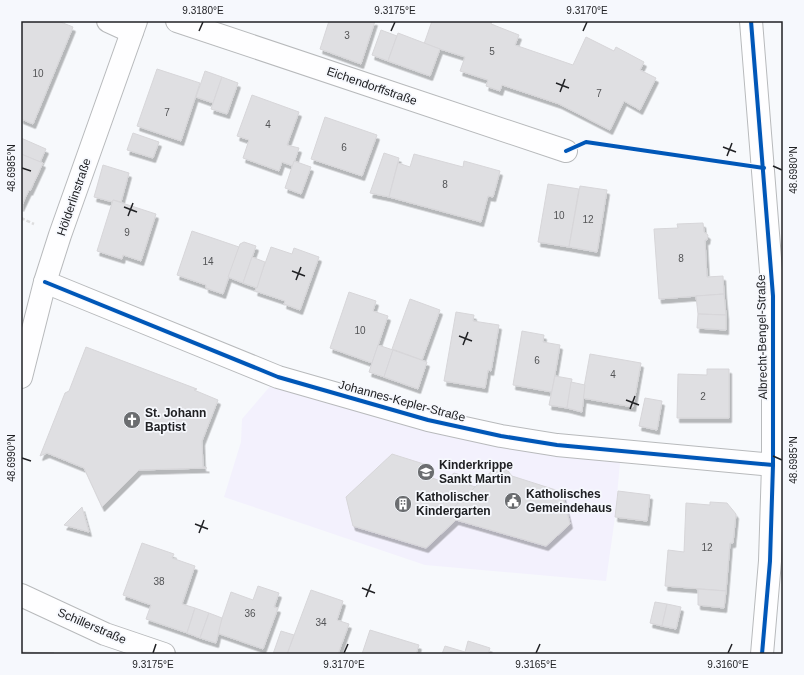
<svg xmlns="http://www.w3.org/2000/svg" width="804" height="675" viewBox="0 0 804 675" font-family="Helvetica,sans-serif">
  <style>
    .education { fill: #f3f1fd }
    .building { fill: #dfdfe2; stroke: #d7d6d9; filter: url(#shadow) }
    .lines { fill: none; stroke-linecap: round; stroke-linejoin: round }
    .minor-casing { stroke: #b8babc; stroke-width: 24 }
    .path { stroke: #ddddde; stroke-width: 2.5; stroke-dasharray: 4 2; stroke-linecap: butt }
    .minor { stroke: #fefeff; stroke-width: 22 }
    .cycleway-casing { stroke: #f6f8fd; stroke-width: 6 }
    .cycleway { stroke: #0057b8; stroke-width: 4 }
    .ticks { fill: none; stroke: #202124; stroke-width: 1.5 }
    .labels { text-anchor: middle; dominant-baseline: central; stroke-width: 3.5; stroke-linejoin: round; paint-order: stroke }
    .number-label { font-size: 10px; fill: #535456 }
    .street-label { font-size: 12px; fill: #202124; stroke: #f6f8fd }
    .poi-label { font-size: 12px; font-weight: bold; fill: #202124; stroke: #f6f8fd; text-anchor: start }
    .neatline { fill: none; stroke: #202124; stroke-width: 1.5 }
    .ticks-label { font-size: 10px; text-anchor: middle; fill: #202124 }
  </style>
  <defs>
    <filter id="shadow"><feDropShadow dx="2.5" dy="4.5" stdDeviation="0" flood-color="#0004"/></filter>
  </defs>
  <rect width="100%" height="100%" fill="#f7f9fc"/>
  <polygon class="education" points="278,377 621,452 615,517 606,581 425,565 224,497 241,442 242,419"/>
  <g class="building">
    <polygon points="21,21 58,21 73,27 33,124 21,119"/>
    <polygon points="329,21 375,21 361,64 320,49"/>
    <polygon points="432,21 492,21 491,24 519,35 515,45 573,65 586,37 614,51 616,47 644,62 640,70 656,78 640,110 624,101 610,130 559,104 502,85 500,91 486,86 488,80 460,71 465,57 424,44"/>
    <polygon points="381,30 397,36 388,61 372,55"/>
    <polygon points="398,33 440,49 430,76 388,61"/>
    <polygon points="157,69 200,83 181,141 137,126"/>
    <polygon points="205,71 222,77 213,103 196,97"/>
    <polygon points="222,77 238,83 227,114 211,109"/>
    <polygon points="252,95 299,112 287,145 299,148 293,166 282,162 279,171 243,158 249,140 237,136"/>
    <polygon points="325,117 377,135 362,176 311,159"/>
    <polygon points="133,133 159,142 153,158 127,150"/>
    <polygon points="21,138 46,149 40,162 21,154"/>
    <polygon points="384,153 399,158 389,197 370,193"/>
    <polygon points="21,154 43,163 30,191 29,190 21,207"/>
    <polygon points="414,154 463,167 464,161 500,171 493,197 488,196 481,222 389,197 398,163 410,167"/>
    <polygon points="294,161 311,167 301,194 285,188"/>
    <polygon points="103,165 129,173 121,202 113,200 113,202 94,197"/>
    <polygon points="548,184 579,189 569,247 538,242"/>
    <polygon points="580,186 607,190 597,252 569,247"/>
    <polygon points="113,200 156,214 141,261 123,255 122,259 97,251"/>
    <polygon points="703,223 704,232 708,235 707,240 705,240 707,277 723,276 724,294 659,299 654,229 678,228 677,224"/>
    <polygon points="192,231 239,247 223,294 206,288 206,285 177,275"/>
    <polygon points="244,242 256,246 243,283 228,277 240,244"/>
    <polygon points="271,247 292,254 294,248 319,257 300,310 284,304 285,301 255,291"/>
    <polygon points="252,257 265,262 257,288 243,283"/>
    <polygon points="349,292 376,301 373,311 388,316 372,363 330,348"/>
    <polygon points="724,294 726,315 698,314 696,296"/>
    <polygon points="410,299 440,310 422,360 392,349"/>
    <polygon points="456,312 474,315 473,321 499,325 491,371 488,370 485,388 444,381"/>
    <polygon points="698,314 726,315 726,330 697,328"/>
    <polygon points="522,331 544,335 543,342 560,345 552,392 513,385"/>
    <polygon points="378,345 393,350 384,377 369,372"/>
    <polygon points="86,347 197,389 194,390 218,400 202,441 203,467 207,468 139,470 102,507 84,468 47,453 40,456 65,393 69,391"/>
    <polygon points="393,350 427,362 418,389 384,377"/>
    <polygon points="590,354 641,363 633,407 582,398"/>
    <polygon points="707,369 729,369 729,418 677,418 678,374 707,375"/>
    <polygon points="555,376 572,379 567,408 549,405"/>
    <polygon points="571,382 585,385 582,412 567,408"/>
    <polygon points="645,398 662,401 657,430 639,426"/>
    <polygon points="392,454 427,465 430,477 443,482 454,473 467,477 469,485 476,487 451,510 456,520 426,548 353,526 346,497"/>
    <polygon points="496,467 508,471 512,476 562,492 570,524 546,546 456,520 451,510"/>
    <polygon points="618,491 650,495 647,521 615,517"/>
    <polygon points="710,502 727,503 736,514 733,543 730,543 726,591 665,586 668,550 684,552 686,503 710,505"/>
    <polygon points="82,507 89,532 64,525"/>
    <polygon points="142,543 174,554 172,558 195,566 182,604 195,608 187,633 146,619 151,605 123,595"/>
    <polygon points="258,586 279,593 274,607 278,608 263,649 217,633 231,592 253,600"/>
    <polygon points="698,589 726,591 724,608 698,605"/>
    <polygon points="311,590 343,601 337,620 349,624 338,654 287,654"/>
    <polygon points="655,602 667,604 662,626 650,623"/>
    <polygon points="667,604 681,607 676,629 662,626"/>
    <polygon points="195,608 209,613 200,638 187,633"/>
    <polygon points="209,613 222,618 216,643 200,638"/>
    <polygon points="370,630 419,645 416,654 362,654"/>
    <polygon points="281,631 294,635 287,654 273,654"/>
    <polygon points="468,641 490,648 488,654 442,654 445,646 465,652"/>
    <polygon points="21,652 54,653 21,654"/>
  </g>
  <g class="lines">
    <defs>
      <g id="minor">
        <polyline points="108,21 132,32"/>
        <polyline points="177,21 566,151"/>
        <polyline points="751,21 773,296 773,465 770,561 762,654"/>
        <polyline points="45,282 278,377 428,420 501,436 557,445 773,465"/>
        <polyline points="21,377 45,282 60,235 136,21"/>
        <polyline points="21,595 105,634 164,654"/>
      </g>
    </defs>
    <use href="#minor" class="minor-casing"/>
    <polyline class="path" points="21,218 34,224"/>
    <use href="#minor" class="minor"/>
    <defs>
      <g id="cycleway">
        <polyline points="751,21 773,296 773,465 770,561 762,654"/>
        <polyline points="566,151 586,142 764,168"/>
        <polyline points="45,282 278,377 428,420 501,436 557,445 773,465"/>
      </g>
    </defs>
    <use href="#cycleway" class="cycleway-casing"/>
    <use href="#cycleway" class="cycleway"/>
  </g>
  <path class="ticks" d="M199,31L203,22M391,31L395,22M583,31L587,22M556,83L569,88M560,92L565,79M723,147L736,152M727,156L732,143M773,166L782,170M22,168L31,171M124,207L137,212M128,216L133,203M292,271L305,276M296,280L301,267M459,336L472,341M463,345L468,332M626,400L639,405M630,409L635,396M773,456L782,460M22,458L31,461M195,524L208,529M199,533L204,520M362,588L375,593M366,597L371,584M153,653L156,644M344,653L348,644M536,653L540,644M728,653L732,644"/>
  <defs>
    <symbol id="church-disc" viewBox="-11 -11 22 22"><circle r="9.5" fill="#6b6d70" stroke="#f6f8fd"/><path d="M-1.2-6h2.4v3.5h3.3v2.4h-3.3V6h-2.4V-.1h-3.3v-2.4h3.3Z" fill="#fff"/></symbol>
    <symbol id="school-disc" viewBox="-11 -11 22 22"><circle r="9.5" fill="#6b6d70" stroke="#f6f8fd"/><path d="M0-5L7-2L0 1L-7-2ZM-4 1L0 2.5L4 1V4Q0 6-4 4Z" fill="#fff"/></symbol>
    <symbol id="civic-disc" viewBox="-11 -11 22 22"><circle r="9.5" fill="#6b6d70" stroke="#f6f8fd"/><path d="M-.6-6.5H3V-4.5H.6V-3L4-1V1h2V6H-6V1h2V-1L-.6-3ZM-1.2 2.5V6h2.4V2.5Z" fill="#fff"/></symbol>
    <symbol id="building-disc" viewBox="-11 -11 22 22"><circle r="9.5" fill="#6b6d70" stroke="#f6f8fd"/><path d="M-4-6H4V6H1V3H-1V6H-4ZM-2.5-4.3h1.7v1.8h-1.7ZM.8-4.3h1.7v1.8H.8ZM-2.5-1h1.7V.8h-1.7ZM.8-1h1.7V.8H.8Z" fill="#fff"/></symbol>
  </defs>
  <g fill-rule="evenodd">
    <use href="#church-disc" x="122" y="410" width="20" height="20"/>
    <use href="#school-disc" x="416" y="462" width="20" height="20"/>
    <use href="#civic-disc" x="503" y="491" width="20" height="20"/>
    <use href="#building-disc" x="393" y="494" width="20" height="20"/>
  </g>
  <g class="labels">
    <g class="number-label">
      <text x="347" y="35">3</text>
      <text x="492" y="51">5</text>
      <text x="38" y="73">10</text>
      <text x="599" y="93">7</text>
      <text x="167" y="112">7</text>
      <text x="268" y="124">4</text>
      <text x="344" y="147">6</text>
      <text x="445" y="184">8</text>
      <text x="559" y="215">10</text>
      <text x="588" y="219">12</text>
      <text x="127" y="232">9</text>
      <text x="681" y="258">8</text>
      <text x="208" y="261">14</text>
      <text x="360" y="330">10</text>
      <text x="537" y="360">6</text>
      <text x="613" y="374">4</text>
      <text x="703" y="396">2</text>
      <text x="707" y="547">12</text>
      <text x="159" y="581">38</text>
      <text x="250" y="613">36</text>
      <text x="321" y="622">34</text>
    </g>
    <g class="street-label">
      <text transform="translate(372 86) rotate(19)">Eichendorffstraße</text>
      <text transform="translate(74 197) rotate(-71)">Hölderlinstraße</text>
      <text transform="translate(762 337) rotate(-91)">Albrecht-Bengel-Straße</text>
      <text transform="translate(402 401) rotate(15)">Johannes-Kepler-Straße</text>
      <text transform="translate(92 626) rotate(23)">Schillerstraße</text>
    </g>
    <g class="poi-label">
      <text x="145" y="413">St. Johann<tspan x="145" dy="14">Baptist</tspan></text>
      <text x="439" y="465">Kinderkrippe<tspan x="439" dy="14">Sankt Martin</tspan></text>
      <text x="526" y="494">Katholisches<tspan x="526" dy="14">Gemeindehaus</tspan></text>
      <text x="416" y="497">Katholischer<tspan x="416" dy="14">Kindergarten</tspan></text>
    </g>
  </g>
  <rect width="804" height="675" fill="none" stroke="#f6f8fd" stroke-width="44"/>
  <rect x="22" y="22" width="760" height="631" class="neatline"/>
  <g class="ticks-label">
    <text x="203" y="14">9.3180°E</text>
    <text x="395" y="14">9.3175°E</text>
    <text x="587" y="14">9.3170°E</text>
    <text transform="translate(11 168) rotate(-90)" y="4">48.6985°N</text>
    <text transform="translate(793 170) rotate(-90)" y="4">48.6980°N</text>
    <text transform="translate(11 458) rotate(-90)" y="4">48.6990°N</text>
    <text transform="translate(793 460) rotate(-90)" y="4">48.6985°N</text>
    <text x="153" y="668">9.3175°E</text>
    <text x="344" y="668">9.3170°E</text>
    <text x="536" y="668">9.3165°E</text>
    <text x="728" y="668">9.3160°E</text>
  </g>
</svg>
